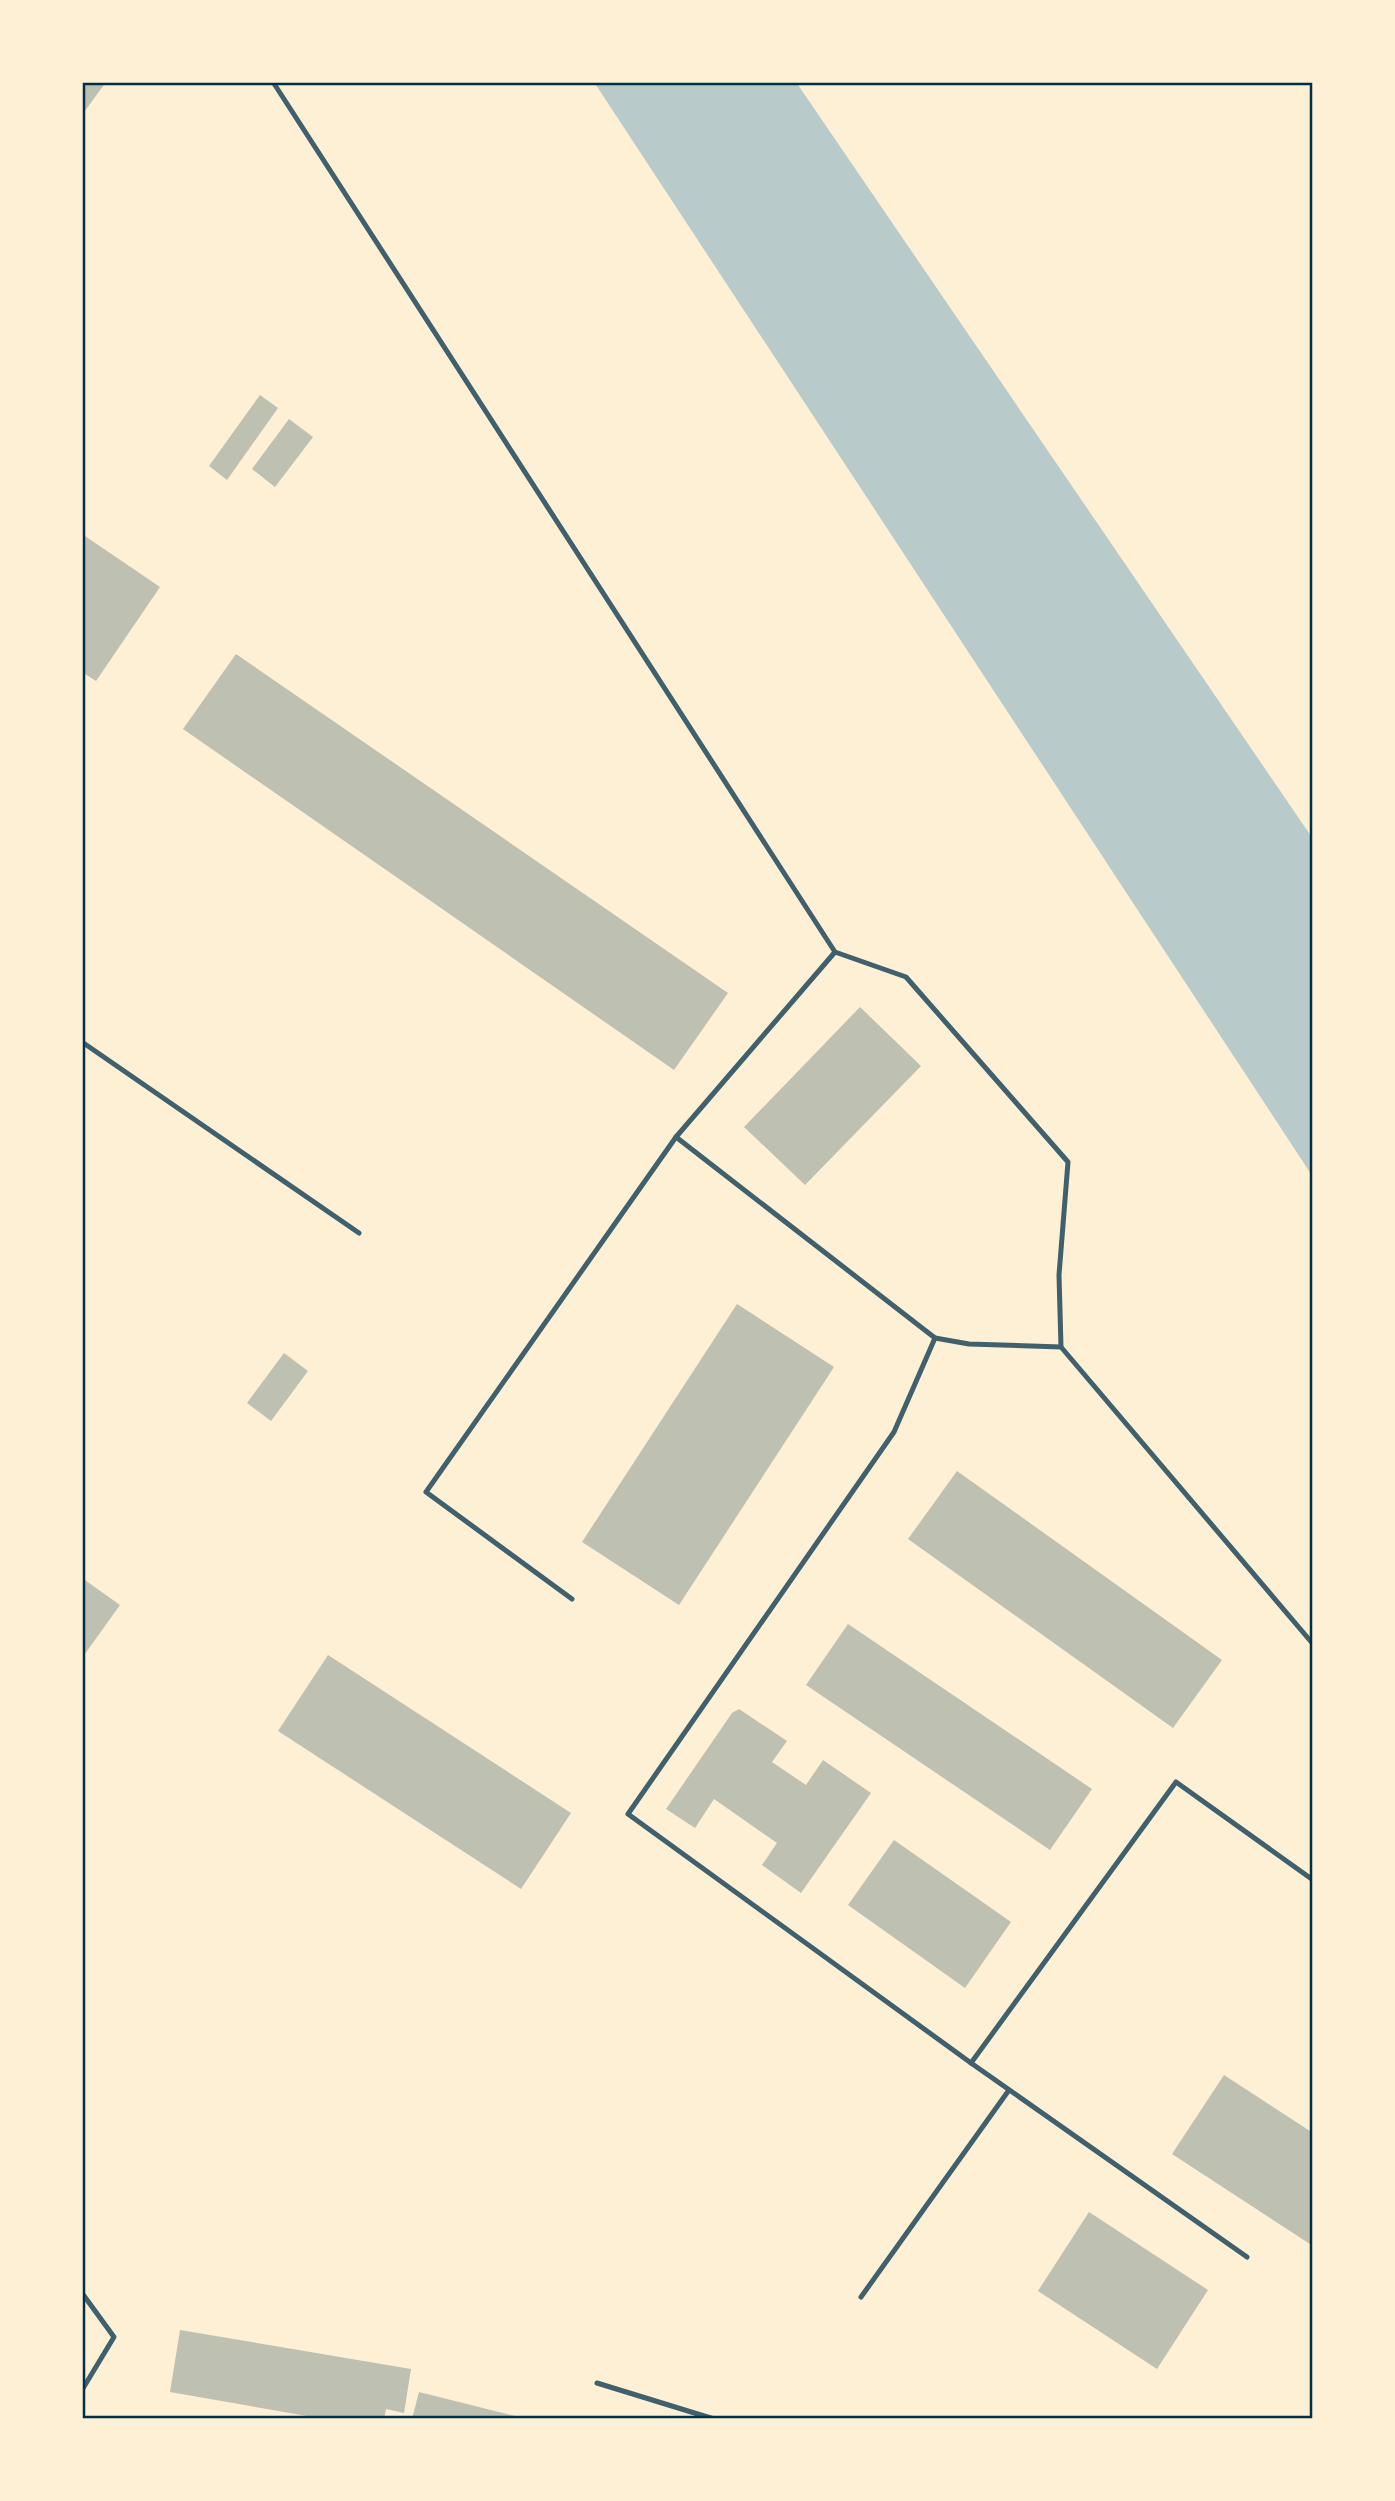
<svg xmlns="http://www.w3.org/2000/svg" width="1395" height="2501" viewBox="0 0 1395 2501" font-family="Roboto,sans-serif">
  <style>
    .green { fill: #b9caca }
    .building { fill: #bec0b2 }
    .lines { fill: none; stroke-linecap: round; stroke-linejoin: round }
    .service { stroke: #3f606c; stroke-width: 5 }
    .neatline { fill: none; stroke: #003049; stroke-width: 2.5 }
  </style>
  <rect width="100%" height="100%" fill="#fdf0d5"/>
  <polygon class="green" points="594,82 796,82 1313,839 1313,1177"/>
  <g class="building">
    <polygon points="82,82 106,82 82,115"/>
    <polygon points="260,395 278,408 227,480 209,466"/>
    <polygon points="289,419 313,437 275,487 252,469"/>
    <polygon points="82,534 160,587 96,681 82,672"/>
    <polygon points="236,654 728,993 674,1070 183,729"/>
    <polygon points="860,1007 921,1066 805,1185 744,1127"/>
    <polygon points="737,1304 834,1367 679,1605 582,1542"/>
    <polygon points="284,1353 308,1371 271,1421 247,1403"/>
    <polygon points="957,1471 1222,1660 1173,1728 908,1539"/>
    <polygon points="82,1578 120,1605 82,1658"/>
    <polygon points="848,1624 1092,1789 1050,1850 806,1685"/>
    <polygon points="328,1655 571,1813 521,1889 278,1731"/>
    <polygon points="739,1709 787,1741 772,1762 806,1785 823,1760 871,1793 801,1893 762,1865 777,1843 714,1799 695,1828 666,1809 732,1713"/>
    <polygon points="894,1840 1011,1922 965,1988 848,1905"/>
    <polygon points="1224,2075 1313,2133 1313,2246 1172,2154"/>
    <polygon points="1089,2212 1208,2290 1157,2369 1038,2291"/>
    <polygon points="180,2330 411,2369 404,2413 386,2409 384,2419 324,2419 170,2392"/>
    <polygon points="419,2392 523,2418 523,2419 412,2419"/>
  </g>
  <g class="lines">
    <g class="service">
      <polyline points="273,82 835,952 676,1137 935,1338 894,1432 628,1814 971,2063 1176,1782 1313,1880"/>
      <polyline points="835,952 906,977 1068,1162 1059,1275 1061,1347 1313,1644"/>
      <polyline points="82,1042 359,1233"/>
      <polyline points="935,1338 969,1344 1061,1347"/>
      <polyline points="572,1599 426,1492 676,1137"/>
      <polyline points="971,2063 1247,2257"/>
      <polyline points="82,2293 114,2337 82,2390"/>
      <polyline points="861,2297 1009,2090"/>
      <polyline points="597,2383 714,2419"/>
    </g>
  </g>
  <rect width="1395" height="2501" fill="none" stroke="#fdf0d5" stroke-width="168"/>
  <rect x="84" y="84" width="1227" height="2333" class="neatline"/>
</svg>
